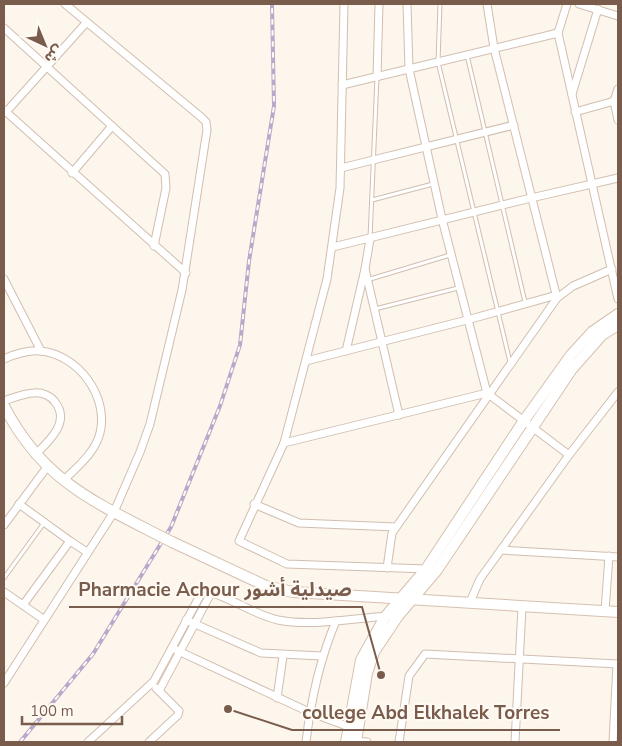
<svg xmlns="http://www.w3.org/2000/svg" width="622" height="746" viewBox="0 0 622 746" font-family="'Nunito Sans','Noto Sans Arabic',sans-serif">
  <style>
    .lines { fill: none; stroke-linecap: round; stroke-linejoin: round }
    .lane-casing { stroke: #d1beb0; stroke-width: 5 }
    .street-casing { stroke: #d1beb0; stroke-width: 9 }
    .secondary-casing { stroke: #d6c0b0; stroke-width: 12 }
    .lane { stroke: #fff; stroke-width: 3 }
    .street { stroke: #fff; stroke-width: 7 }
    .secondary { stroke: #fff; stroke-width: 10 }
    .rail-casing { stroke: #b9a8c9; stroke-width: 4 }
    .rail { stroke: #fffaf3; stroke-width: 2; stroke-dasharray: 5.5; stroke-linecap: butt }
    .secondary-bridge-casing { stroke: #d6c0b0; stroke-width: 12; stroke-linecap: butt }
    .secondary-bridge { stroke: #fff; stroke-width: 10 }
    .leader { fill: none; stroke: #7a5c4d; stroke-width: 2 }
    .callout-dot { fill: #7a5c4d; stroke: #fffaf3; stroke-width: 2 }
    .callout-label { font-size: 19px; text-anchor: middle; font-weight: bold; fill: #7a5c4d; stroke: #fffaf3; stroke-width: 4; stroke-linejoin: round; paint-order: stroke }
  </style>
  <rect width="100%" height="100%" fill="#fdf6ec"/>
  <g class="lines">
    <defs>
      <g id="lane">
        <polyline points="440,4 438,62 510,362"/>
        <polyline points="467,55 525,302"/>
        <polyline points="372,200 433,184"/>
        <polyline points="370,238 377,77"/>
        <polyline points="367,280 450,255"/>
        <polyline points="375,309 458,288"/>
        <polyline points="4,578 44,523"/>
      </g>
      <g id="street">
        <polyline points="344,4 340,188 327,279 284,443 239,541 287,564 427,569"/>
        <polyline points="407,4 409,69 442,219 487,393"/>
        <polyline points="567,4 558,33 618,299"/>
        <polyline points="579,4 618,16"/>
        <polyline points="4,28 165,174 166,188 154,246"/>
        <polyline points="377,77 379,4"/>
        <polyline points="342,85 558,33"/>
        <polyline points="618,89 614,101 618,120"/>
        <polyline points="572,94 598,9"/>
        <polyline points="4,110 186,273"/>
        <polyline points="6,112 86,23"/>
        <polyline points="575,112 618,100"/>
        <polyline points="341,168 514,125"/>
        <polyline points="72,173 112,126"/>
        <polyline points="333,247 531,198 618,178"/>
        <polyline points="365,269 399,415"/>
        <polyline points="4,279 41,351"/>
        <polyline points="557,298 573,286 612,269"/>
        <polyline points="346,351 365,269 370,239"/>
        <path d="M4,359C14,354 29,350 41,351C78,355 109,396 100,433C95,453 77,467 63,481"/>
        <polyline points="306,361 467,320 557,295"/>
        <path d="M4,401C13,398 24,393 34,393C42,392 51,396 55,402C71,422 49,441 35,455"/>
        <polyline points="284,443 487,393 569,455"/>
        <polyline points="19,504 70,541 23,605"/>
        <polyline points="254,504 299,523 396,527"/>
        <polyline points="4,525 47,467"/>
        <polyline points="70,541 87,552"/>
        <polyline points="501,550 618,557"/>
        <polyline points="387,568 392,533 557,298 494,48 487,4"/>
        <polyline points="4,592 43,619"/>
        <polyline points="470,602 480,579 569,455 618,392"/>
        <polyline points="605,611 609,556"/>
        <polyline points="186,620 261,653 322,656"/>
        <polyline points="172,648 309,712 352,728"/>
        <polyline points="4,683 114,512 140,452 150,424 182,290 207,130 206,122 201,117 65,4"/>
        <polyline points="159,691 211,593"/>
        <polyline points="277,698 283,656"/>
        <polyline points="352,741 367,742"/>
        <path d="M88,742L154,681L203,590C229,596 252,614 278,620C313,627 353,618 389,616"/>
        <polyline points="149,742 178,715 179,711 156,688"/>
        <path d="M306,742C311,699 319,661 336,621"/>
        <polyline points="399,742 409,676 425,654 618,664"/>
        <polyline points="515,742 522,607"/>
        <polyline points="613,742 617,664"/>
      </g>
      <g id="secondary">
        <path d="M4,406C42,479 90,500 160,536"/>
        <polyline points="172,542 266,586 293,592 618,612"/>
        <polyline points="346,742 361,660 385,617 426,569 523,422 571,355 592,332 618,314"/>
        <polyline points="356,742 367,673 374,652 398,616 437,570 572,369 602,335 618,325"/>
      </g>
    </defs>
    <use href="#lane" class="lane-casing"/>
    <use href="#street" class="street-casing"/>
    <use href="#secondary" class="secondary-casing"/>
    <use href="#lane" class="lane"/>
    <use href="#street" class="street"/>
    <use href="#secondary" class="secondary"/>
    <defs>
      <polyline id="rail" points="20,742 93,654 171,527 220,406 240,345 249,261 274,106 272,4"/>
    </defs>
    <use href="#rail" class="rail-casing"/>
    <use href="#rail" class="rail"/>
    <defs>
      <polyline id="secondary-bridge" points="160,536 172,542"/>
    </defs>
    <use href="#secondary-bridge" class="secondary-bridge-casing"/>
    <use href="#secondary-bridge" class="secondary-bridge"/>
  </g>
  <path class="leader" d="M381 675L362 607H69M228 709L292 730H560"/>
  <g class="callout-dot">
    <circle cx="381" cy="675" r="5"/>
    <circle cx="228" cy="709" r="5"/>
  </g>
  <g class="callout-label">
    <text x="215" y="596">Pharmacie Achour صيدلية أشور</text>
    <text x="426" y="719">college Abd Elkhalek Torres</text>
  </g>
  <rect width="622" height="746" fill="none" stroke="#7a5c4d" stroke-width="10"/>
  <g transform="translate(45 45) rotate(136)" stroke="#fffaf3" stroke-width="4" paint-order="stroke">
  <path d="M0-4L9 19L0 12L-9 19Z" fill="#7a5c4d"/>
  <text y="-8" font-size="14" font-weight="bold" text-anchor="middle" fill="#7a5c4d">ش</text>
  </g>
  <path d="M22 716v8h100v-8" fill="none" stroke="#7a5c4d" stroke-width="2.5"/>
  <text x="30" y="716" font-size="15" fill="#7a5c4d" stroke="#fffaf3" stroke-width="4" paint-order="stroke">100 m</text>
</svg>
